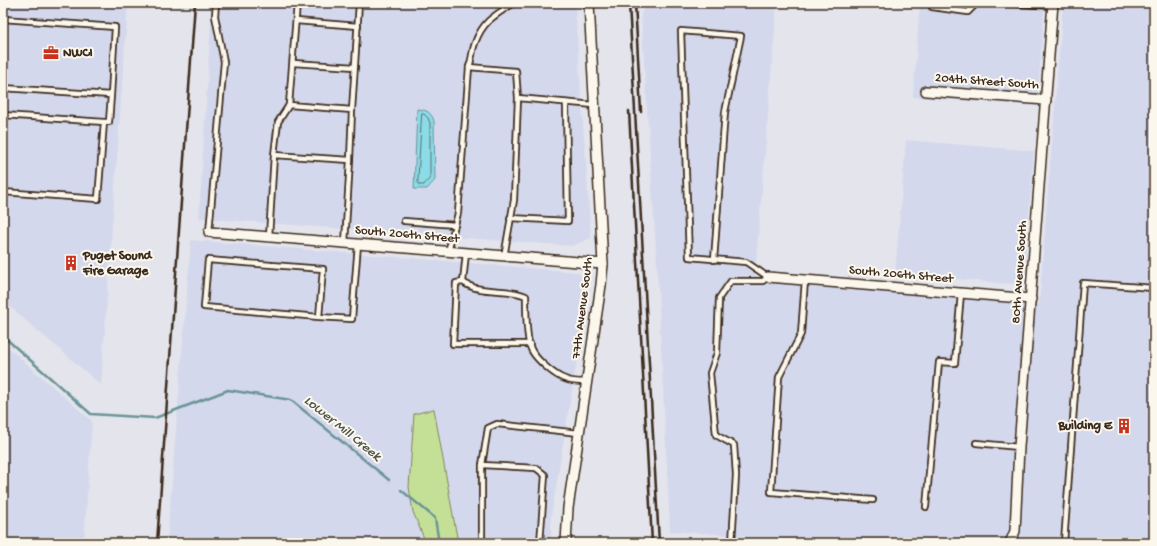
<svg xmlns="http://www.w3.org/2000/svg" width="1157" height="546" viewBox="0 0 1157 546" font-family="'Gochi Hand',sans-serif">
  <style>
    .built { fill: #d4d8ec }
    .green { fill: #c4e097; stroke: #80855a }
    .water { fill: #8bdbe8; stroke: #6b9497 }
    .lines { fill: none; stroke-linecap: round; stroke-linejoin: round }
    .shore { stroke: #5b716f; stroke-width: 1 }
    .stream { stroke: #6b9497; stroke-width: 2.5 }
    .lane-casing { stroke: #3b2a1e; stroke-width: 8 }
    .street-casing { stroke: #3b2a1e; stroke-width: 12 }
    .lane { stroke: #fbf7ec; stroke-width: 4.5 }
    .street { stroke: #fbf7ec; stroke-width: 9 }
    .rail { stroke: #3b2a1e; stroke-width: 2.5 }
    .labels { text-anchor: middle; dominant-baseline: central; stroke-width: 4; stroke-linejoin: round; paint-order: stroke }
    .poi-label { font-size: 13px; font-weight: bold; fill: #3b2a1e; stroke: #fbf7ec; text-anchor: start }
    .street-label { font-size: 13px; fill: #3b2a1e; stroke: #fbf7ec }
    .water-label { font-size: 14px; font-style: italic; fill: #4f5650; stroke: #fbf7ec }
  </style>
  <rect width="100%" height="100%" fill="#e4e5ec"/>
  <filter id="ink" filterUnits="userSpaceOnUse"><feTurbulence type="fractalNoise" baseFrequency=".025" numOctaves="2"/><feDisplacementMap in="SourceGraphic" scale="8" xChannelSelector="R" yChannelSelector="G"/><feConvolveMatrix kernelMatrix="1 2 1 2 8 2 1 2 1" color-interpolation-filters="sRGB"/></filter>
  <g filter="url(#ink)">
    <g class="built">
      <polygon points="3,3 128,3 101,385 3,301"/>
      <polygon points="212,3 575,3 591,238 572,246 199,218"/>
      <polygon points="647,3 755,3 777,5 755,275 765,277 764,283 1039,304 1063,3 1154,3 1154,543 744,543 744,536 670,531 657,268 641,14"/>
      <polygon points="920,3 1045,3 1037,106 913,97"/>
      <polygon points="906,140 1034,151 1023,285 895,274"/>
      <polygon points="191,240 577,272 585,279 588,287 588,295 551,517 551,543 167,543"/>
      <polygon points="3,343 92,421 84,543 3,543"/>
    </g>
    <polygon class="green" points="434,409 458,543 426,543 413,512 409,487 414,414"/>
    <path class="water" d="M417,109C427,110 431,112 434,121L435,180L427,189H414Z"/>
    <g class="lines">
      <polygon class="shore" points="422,114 424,114 428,118 430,123 430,178 424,185 419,185 418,183"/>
      <g class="stream">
        <polyline points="3,336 91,414 155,418 228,390 291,400 389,480"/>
        <polyline points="401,490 435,518 439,543"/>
      </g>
      <defs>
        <g id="lane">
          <polyline points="1008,3 1053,6"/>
          <polyline points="932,7 968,12 977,3"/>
          <polyline points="3,19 115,27 111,95 3,88"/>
          <polyline points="296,21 358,26"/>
          <polyline points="293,63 355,67"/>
          <path d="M469,67C472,59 472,51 475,43C483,21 495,15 514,3"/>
          <polyline points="289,105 297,3"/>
          <polyline points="352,110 359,3"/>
          <polyline points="3,115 104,122 98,199 3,192"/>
          <polyline points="104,122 109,122 111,95"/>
          <polyline points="274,155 278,122 289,105 352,110 350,160"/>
          <polyline points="510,218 568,221 566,103"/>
          <polyline points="404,221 455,225"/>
          <polyline points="209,232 224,62 215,16 216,3"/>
          <polyline points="269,237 274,155 350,160 345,243"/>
          <polyline points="448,252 458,213 469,67 516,71 518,98"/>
          <polyline points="504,257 514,200 518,98 594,105"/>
          <polyline points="714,260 725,112 741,36 681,31 689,257 746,262 768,277 763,281 731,281 719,298 717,353 710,373 716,435 734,445 736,475 732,543"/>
          <polyline points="805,280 801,334 779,377 771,492 873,500"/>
          <polyline points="463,282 466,253"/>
          <polyline points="319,317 204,307 208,260 323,269 319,317 352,319 358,244"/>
          <path d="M530,344H453L456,283L463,282C480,295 507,287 526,296C526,308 526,342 532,351C537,360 555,376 565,379C571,382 580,382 587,382"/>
          <polyline points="976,443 1019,447"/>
          <polyline points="482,465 536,468 545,475 540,543"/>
          <polyline points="926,507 939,362 955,363 961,293"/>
          <polyline points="482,543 482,465 488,428 497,424 579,433"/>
          <polyline points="1064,543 1083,283 1154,288"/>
        </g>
        <g id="street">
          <polyline points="926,91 1046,100"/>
          <polyline points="209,232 603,264"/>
          <polyline points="768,277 1031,299"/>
          <polyline points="566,543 568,508 601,285 603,264 589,3"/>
          <polyline points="1010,543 1015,531 1019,447 1053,3"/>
        </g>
      </defs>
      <use href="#lane" class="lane-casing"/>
      <use href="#street" class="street-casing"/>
      <use href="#lane" class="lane"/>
      <use href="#street" class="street"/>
      <g class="rail">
        <polyline points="629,3 659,543"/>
        <polyline points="635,3 641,112"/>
        <polyline points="629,111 652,543"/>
        <polyline points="157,543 195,3"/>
      </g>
    </g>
  </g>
  <defs>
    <symbol id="office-bare" viewBox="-9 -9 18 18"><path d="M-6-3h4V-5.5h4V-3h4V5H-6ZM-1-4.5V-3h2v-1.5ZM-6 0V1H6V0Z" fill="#c8321e" stroke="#fbf7ec" stroke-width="2.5" paint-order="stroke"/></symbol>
    <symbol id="building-bare" viewBox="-9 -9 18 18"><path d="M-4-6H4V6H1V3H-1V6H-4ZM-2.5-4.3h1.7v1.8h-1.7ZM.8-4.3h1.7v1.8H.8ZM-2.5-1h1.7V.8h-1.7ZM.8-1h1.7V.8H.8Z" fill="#c8321e" stroke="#fbf7ec" stroke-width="2.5" paint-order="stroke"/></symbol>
  </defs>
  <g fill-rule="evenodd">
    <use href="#office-bare" x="40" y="42" width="22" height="22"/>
    <use href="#building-bare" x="60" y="252" width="22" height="22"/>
    <use href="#building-bare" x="1113" y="415" width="22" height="22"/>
  </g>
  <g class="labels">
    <g class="poi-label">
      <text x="63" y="53">NWCI</text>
      <text x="83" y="256">Puget Sound<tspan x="83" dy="15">Fire Garage</tspan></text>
      <text x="1112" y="426" text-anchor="end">Building E</text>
    </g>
    <g class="street-label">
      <text transform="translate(987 82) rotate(4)">204th Street South</text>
      <text transform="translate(407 235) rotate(5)">South 206th Street</text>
      <text transform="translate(1020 272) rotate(-86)">80th Avenue South</text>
      <text transform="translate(901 275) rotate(5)">South 206th Street</text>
      <text transform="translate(583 308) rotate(-83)">77th Avenue South</text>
    </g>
    <g class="water-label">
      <text transform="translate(342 429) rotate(39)">Lower Mill Creek</text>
    </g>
  </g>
  <rect width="1157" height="546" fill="none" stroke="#fbf7ec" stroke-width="16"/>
  <rect x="8" y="8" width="1141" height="530" fill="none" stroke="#3b2a1e" stroke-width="1.5" filter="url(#ink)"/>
</svg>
